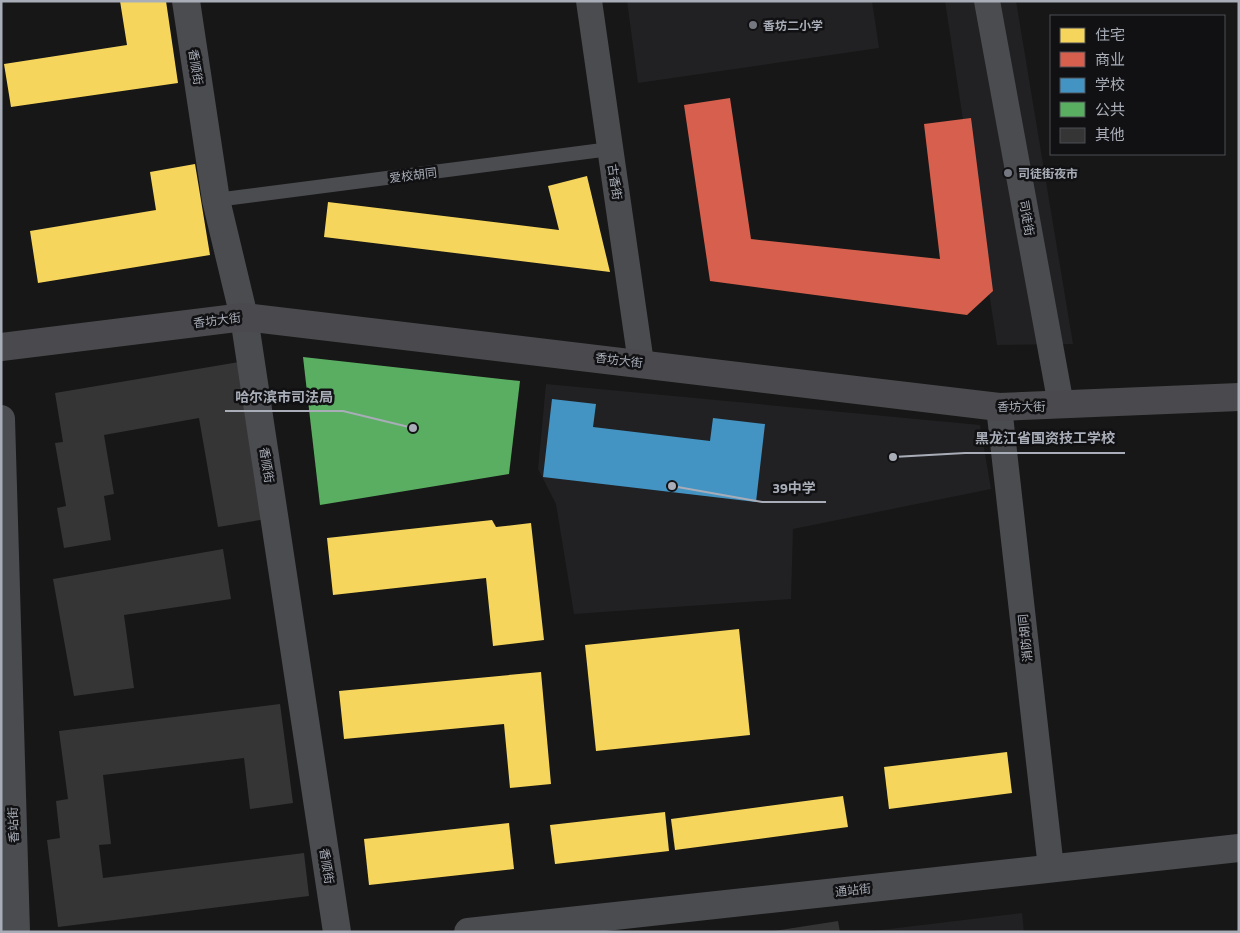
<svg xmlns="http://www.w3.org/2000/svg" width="1240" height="933" viewBox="0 0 1240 933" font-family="'Titillium Web','Noto Sans SC',sans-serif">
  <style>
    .built { fill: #212123 }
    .homes { fill: #f6d55c }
    .shops { fill: #d6604d }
    .schools { fill: #4393c3 }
    .public { fill: #5aae61 }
    .building { fill: #353536 }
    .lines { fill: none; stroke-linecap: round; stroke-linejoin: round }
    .service { stroke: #4b4c50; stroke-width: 14 }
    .minor { stroke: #4b4c50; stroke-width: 26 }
    .tertiary { stroke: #4b4c50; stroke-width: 28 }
    .secondary { stroke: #4a4a4e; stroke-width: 28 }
    .poi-dot { fill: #757880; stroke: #111113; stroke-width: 2 }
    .labels { text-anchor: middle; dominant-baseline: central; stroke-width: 5; stroke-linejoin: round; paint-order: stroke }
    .poi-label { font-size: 12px; font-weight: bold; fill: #a8adb8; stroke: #111113; text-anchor: start }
    .street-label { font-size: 12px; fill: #a8adb8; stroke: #111113 }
    .leader { fill: none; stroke: #a8adb8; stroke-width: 2 }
    .callout-dot { fill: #a8adb8; stroke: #111113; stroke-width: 2 }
    .callout-label { font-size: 14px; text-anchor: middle; font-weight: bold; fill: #a8adb8; stroke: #111113; stroke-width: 5; stroke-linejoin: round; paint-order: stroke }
  </style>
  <rect width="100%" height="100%" fill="#171717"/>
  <g class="built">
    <polygon points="627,1 872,1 879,48 638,83"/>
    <polygon points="945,1 1016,1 1073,344 997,345"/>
    <polygon points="546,384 980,425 991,489 793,529 791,599 574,614 556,504 538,469"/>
    <polygon points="1022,913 1024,932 864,932"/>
  </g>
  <g class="homes">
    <polygon points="120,1 166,1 178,83 11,107 4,64 127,45"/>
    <polygon points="195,164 210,255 38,283 30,231 156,210 150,172"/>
    <polygon points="587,176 610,272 324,237 328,202 559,230 548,186"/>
    <polygon points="492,520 496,527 531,523 544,640 493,646 486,578 333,595 327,538"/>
    <polygon points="739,629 750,735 596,751 585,645"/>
    <polygon points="541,672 551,784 510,788 504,724 344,739 339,691"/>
    <polygon points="1007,752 1012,793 889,809 884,767"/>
    <polygon points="843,796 848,827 675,850 671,819"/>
    <polygon points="665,812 669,851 555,864 550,825"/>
    <polygon points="509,823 514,869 369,885 364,839"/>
  </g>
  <polygon class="shops" points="730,98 751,239 940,259 924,124 971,118 993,291 967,315 710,281 684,105"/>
  <polygon class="schools" points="552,399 596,404 593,427 710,441 713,418 765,424 756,502 543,477"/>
  <polygon class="public" points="303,357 520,381 509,474 320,505"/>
  <g class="building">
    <polygon points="245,361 272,518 218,527 199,418 104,435 114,494 104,496 111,540 64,548 57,508 66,506 55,443 63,442 55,393"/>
    <polygon points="223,549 231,599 124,615 134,688 74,696 53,579"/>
    <polygon points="280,704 293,803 250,809 244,758 103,775 111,844 99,845 103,878 304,853 309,896 58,927 47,840 60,838 56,801 68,799 59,731"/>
    <polygon points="838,921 840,932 774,932 774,931"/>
  </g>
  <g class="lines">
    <polyline class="service" points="216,200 610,149"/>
    <g class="minor">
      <polyline points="589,1 641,363"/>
      <polyline points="987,1 1061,405"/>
      <polyline points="999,407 1051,868"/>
    </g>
    <g class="tertiary">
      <polyline points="186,1 216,200 244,317 337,932"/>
      <polyline points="1,419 16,932"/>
      <polyline points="468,932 1239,848"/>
    </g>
    <polyline class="secondary" points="1,347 244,317 999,407 1239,397"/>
  </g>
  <g class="poi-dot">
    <circle cx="753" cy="25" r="5"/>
    <circle cx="1008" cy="173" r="5"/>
  </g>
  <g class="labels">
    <g class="poi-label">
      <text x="763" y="25">香坊二小学</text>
      <text x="1018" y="173">司徒街夜市</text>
    </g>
    <g class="street-label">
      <text transform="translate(196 67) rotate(81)">香顺街</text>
      <text transform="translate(413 175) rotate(-7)">爱校胡同</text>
      <text transform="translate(615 182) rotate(82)">古香街</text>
      <text transform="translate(1027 218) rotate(80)">司徒街</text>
      <text transform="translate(217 320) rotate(-7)">香坊大街</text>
      <text transform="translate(619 360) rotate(7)">香坊大街</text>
      <text x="1021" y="406">香坊大街</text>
      <text transform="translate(267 465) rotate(81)">香顺街</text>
      <text transform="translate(1025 638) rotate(-96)">消防胡同</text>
      <text transform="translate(13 825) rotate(-92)">香站街</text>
      <text transform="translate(327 866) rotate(81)">香顺街</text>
      <text transform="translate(853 890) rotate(-6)">通站街</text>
    </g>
  </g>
  <path class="leader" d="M413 428L343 411H225M893 457L965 453H1125M672 486L762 502H826"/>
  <g class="callout-dot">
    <circle cx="413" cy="428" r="5"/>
    <circle cx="893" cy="457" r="5"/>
    <circle cx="672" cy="486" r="5"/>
  </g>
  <g class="callout-label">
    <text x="284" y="402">哈尔滨市司法局</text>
    <text x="1045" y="443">黑龙江省国资技工学校</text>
    <text x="794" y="493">39中学</text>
  </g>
  <rect width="1240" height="933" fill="none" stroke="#a8adb8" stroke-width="5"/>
  <rect x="1050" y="15" width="175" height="140" fill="#111113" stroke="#4d4f55"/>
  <rect x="1060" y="28" width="25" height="15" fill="#f6d55c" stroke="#4d4f55"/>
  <text x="1095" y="40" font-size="15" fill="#a8adb8">住宅</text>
  <rect x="1060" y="52" width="25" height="15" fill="#d6604d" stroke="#4d4f55"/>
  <text x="1095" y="65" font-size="15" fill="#a8adb8">商业</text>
  <rect x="1060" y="78" width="25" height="15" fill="#4393c3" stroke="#4d4f55"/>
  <text x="1095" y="90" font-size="15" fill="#a8adb8">学校</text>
  <rect x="1060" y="102" width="25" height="15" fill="#5aae61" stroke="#4d4f55"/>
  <text x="1095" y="115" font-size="15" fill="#a8adb8">公共</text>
  <rect x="1060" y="128" width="25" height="15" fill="#353536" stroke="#4d4f55"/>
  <text x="1095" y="140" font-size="15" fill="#a8adb8">其他</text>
</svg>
